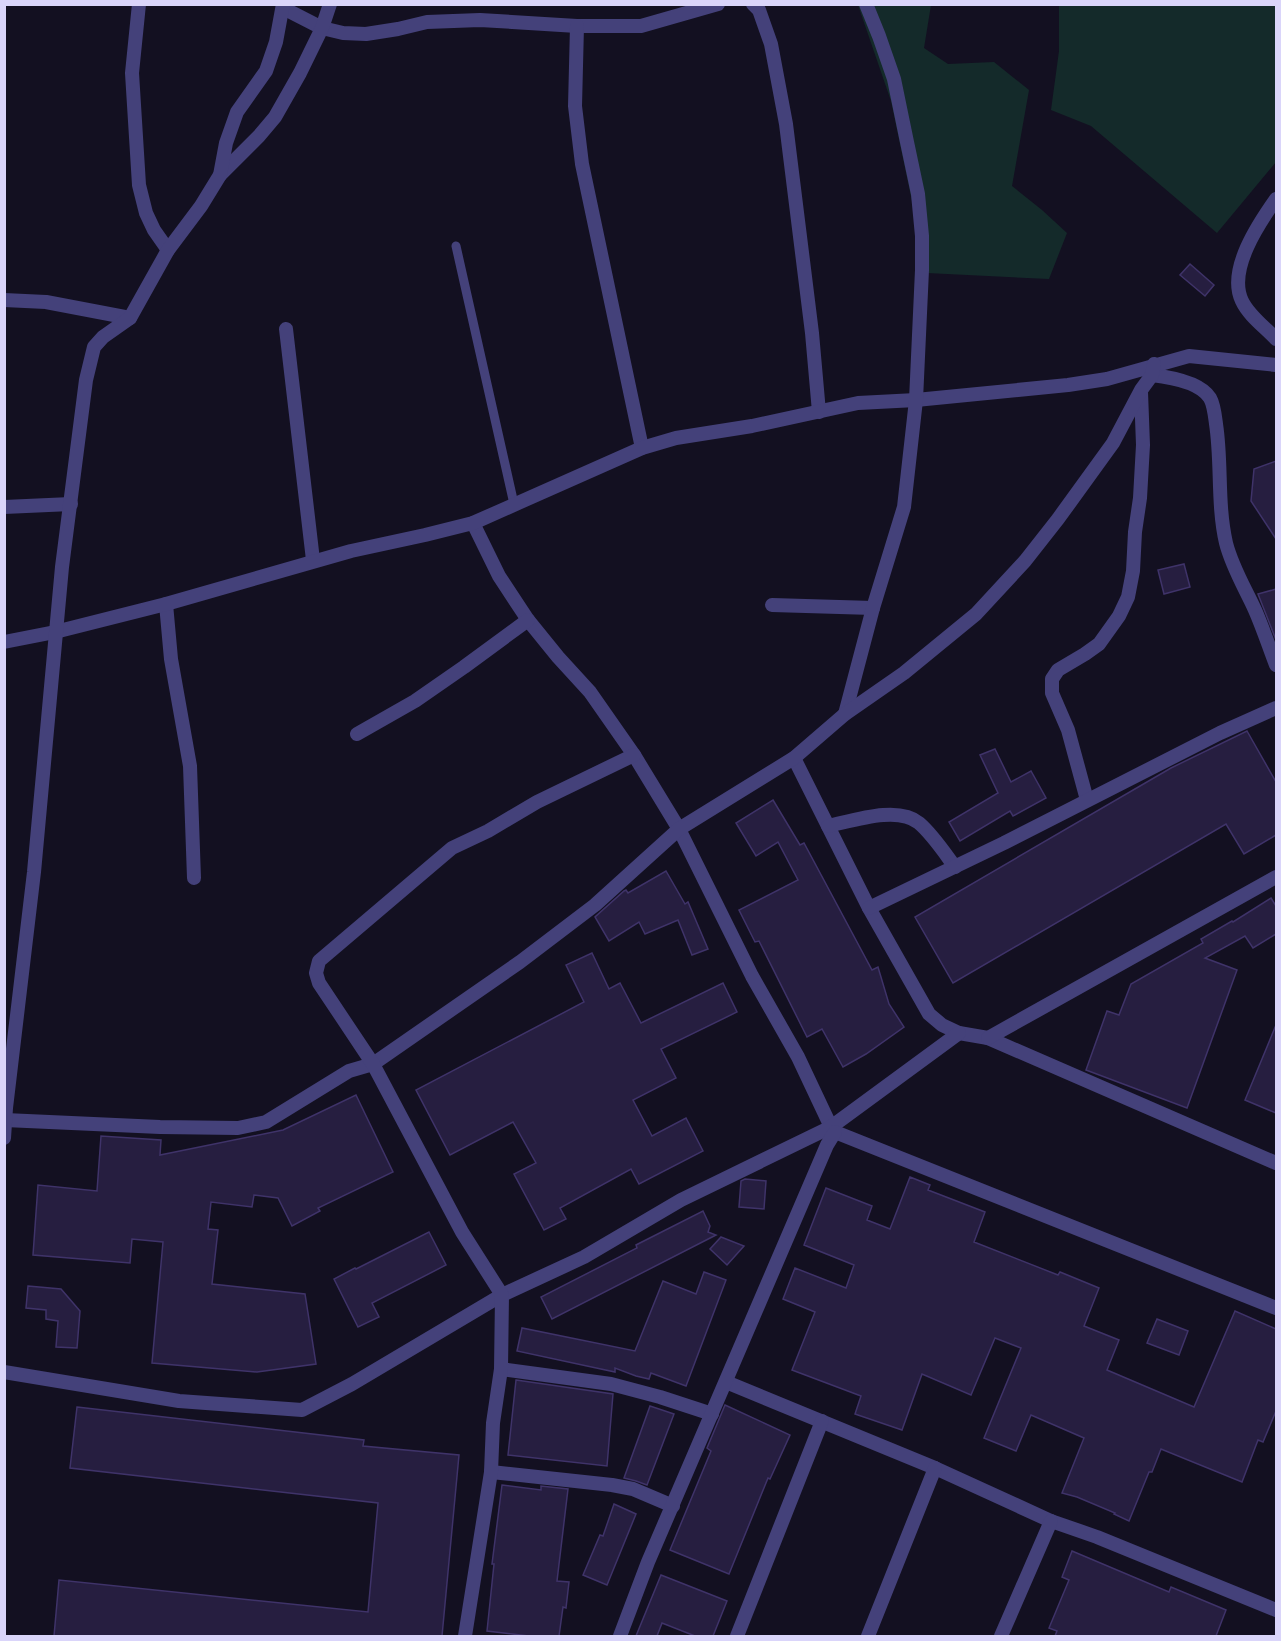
<svg xmlns="http://www.w3.org/2000/svg" width="1281" height="1641" viewBox="0 0 1281 1641" font-family="Barlow,sans-serif">
  <style>
    .green { fill: #142a2a }
    .building { fill: #261e40; stroke: #3f3369; stroke-width: 1.5 }
    .lines { fill: none; stroke-linecap: round; stroke-linejoin: round }
    .pedestrian { stroke: #44417a; stroke-width: 9 }
    .minor { stroke: #44417a; stroke-width: 14 }
  </style>
  <rect width="100%" height="100%" fill="#131021"/>
  <g class="green">
    <polygon points="858,5 931,5 924,48 948,64 994,62 1029,90 1012,186 1042,210 1067,233 1049,279 927,273 891,101"/>
    <polygon points="1059,5 1276,5 1276,162 1217,233 1091,126 1051,110 1059,51"/>
  </g>
  <g class="building">
    <polygon points="1190,264 1214,285 1205,296 1180,275"/>
    <polygon points="1276,461 1276,539 1251,501 1254,469"/>
    <polygon points="1184,564 1190,587 1164,594 1158,570"/>
    <polygon points="1276,589 1276,640 1258,594"/>
    <polygon points="1247,731 1276,782 1276,835 1244,854 1226,824 953,983 915,917 1171,768"/>
    <polygon points="995,749 1011,782 1031,771 1046,798 1013,816 1010,811 960,841 949,822 998,793 980,755"/>
    <polygon points="773,800 800,845 804,843 872,970 878,967 889,1004 904,1027 866,1054 843,1067 822,1029 807,1037 759,941 755,942 739,910 798,880 778,842 756,856 736,823"/>
    <polygon points="666,871 685,904 688,902 708,949 692,955 678,920 645,934 639,922 609,941 595,917 624,891 626,890 628,893"/>
    <polygon points="1271,898 1276,906 1276,934 1253,948 1245,936 1205,958 1237,970 1187,1108 1086,1070 1107,1011 1119,1015 1131,984 1203,943 1201,939 1232,921 1233,922"/>
    <polygon points="592,953 609,989 620,983 641,1023 723,983 737,1012 661,1049 676,1078 633,1100 652,1136 686,1118 703,1151 639,1184 631,1169 560,1208 566,1219 544,1230 514,1174 536,1163 513,1122 450,1155 416,1090 584,1002 566,965"/>
    <polygon points="1276,1025 1276,1113 1245,1100"/>
    <polygon points="356,1095 393,1172 318,1208 320,1211 292,1226 278,1198 254,1195 252,1207 211,1202 208,1229 218,1230 212,1284 305,1294 316,1364 257,1372 152,1363 163,1242 132,1239 130,1263 33,1255 38,1185 97,1191 101,1136 161,1140 160,1155 283,1130"/>
    <polygon points="910,1177 930,1185 928,1190 985,1212 974,1242 1058,1275 1060,1272 1099,1288 1084,1326 1119,1340 1107,1370 1194,1407 1235,1311 1276,1329 1276,1411 1263,1442 1258,1440 1242,1482 1161,1449 1152,1472 1149,1472 1129,1521 1114,1514 1115,1513 1077,1497 1062,1493 1084,1438 1031,1415 1016,1451 984,1438 1021,1348 995,1338 971,1395 922,1374 902,1430 855,1414 861,1396 792,1370 815,1312 783,1299 795,1268 846,1288 854,1265 804,1245 826,1188 872,1206 867,1220 890,1229"/>
    <polygon points="745,1179 766,1181 764,1209 739,1207 741,1181"/>
    <polygon points="703,1211 710,1226 708,1232 716,1235 552,1319 541,1297 637,1248 636,1245"/>
    <polygon points="429,1232 446,1265 372,1303 379,1317 358,1327 334,1279 355,1268 356,1269"/>
    <polygon points="721,1237 744,1246 727,1265 710,1249"/>
    <polygon points="704,1272 726,1280 686,1386 651,1373 649,1379 636,1376 615,1368 615,1372 517,1351 522,1328 635,1351 663,1281 696,1294"/>
    <polygon points="28,1286 61,1289 80,1311 77,1348 56,1347 58,1321 46,1319 46,1310 26,1308"/>
    <polygon points="1157,1319 1188,1331 1179,1355 1147,1343"/>
    <polygon points="516,1380 613,1394 607,1466 508,1455"/>
    <polygon points="725,1405 790,1435 770,1479 768,1478 729,1574 670,1550 711,1451 707,1448"/>
    <polygon points="650,1406 674,1414 647,1485 636,1481 624,1478"/>
    <polygon points="77,1407 364,1440 363,1446 459,1455 442,1636 54,1636 59,1580 368,1612 378,1503 70,1468"/>
    <polygon points="502,1485 541,1490 541,1486 568,1489 557,1581 569,1582 566,1608 563,1607 559,1636 529,1636 487,1631 494,1564 492,1564"/>
    <polygon points="614,1504 636,1514 607,1585 583,1575 600,1535 603,1536"/>
    <polygon points="1072,1551 1169,1592 1171,1587 1226,1610 1216,1636 1055,1636 1057,1631 1049,1628 1069,1580 1062,1577"/>
    <polygon points="661,1575 727,1601 713,1636 695,1636 662,1623 657,1636 636,1636"/>
  </g>
  <g class="lines">
    <polyline class="pedestrian" points="456,246 514,504"/>
    <g class="minor">
      <polyline points="139,4 132,73 139,185 146,213 154,230 168,250"/>
      <polyline points="753,4 759,10 771,44 786,124 812,333 819,412"/>
      <polyline points="283,8 322,28 343,33 366,34 398,29 427,22 480,20 577,26 641,26 718,4"/>
      <polyline points="577,26 575,106 582,164 642,448"/>
      <polyline points="220,175 259,136 275,117 300,73 322,28 330,4"/>
      <path d="M1276,199C1259,223 1227,270 1242,301C1249,316 1265,327 1276,339"/>
      <polyline points="4,300 46,302 130,318"/>
      <polyline points="286,329 313,560"/>
      <path d="M1152,375C1169,377 1200,382 1210,398C1214,405 1215,416 1216,424C1222,463 1217,504 1226,543C1232,567 1245,588 1255,610C1263,628 1269,647 1276,665"/>
      <polyline points="4,507 71,504"/>
      <polyline points="473,523 499,576 528,620 558,657 590,692 634,755 679,829 752,976 798,1057 831,1127 835,1132 1276,1308"/>
      <polyline points="166,604 171,659 190,766 194,878"/>
      <polyline points="772,605 873,608"/>
      <polyline points="4,642 55,632 166,604 351,551 425,535 473,523 642,448 676,438 752,426 858,403 916,400 1068,385 1107,379 1189,356 1276,365"/>
      <polyline points="845,714 873,608 904,507 916,400 922,270 922,236 918,194 907,142 894,79 879,36 866,4"/>
      <polyline points="357,734 415,701 464,667 528,620"/>
      <polyline points="794,758 869,908 929,1014 942,1025 959,1033 988,1038 1276,1163"/>
      <polyline points="1087,800 1068,730 1052,693 1052,679 1058,670 1085,654 1099,644 1119,616 1128,597 1133,571 1135,532 1140,498 1143,445 1141,392"/>
      <path d="M828,826C852,821 898,805 919,823C933,835 944,852 955,867"/>
      <polyline points="869,908 1004,843 1220,733 1276,708"/>
      <polyline points="988,1038 1276,877"/>
      <polyline points="5,1120 160,1127 238,1128 266,1122 349,1071 373,1064 520,962 595,905 679,829 794,758 845,714 904,673 976,614 1025,561 1058,519 1113,443 1141,390 1152,375 1154,364"/>
      <polyline points="4,1138 6,1108 34,872 62,567 86,380 94,347 103,337 130,318 168,250 201,206 220,175 226,143 237,112 266,71 276,42 283,4"/>
      <polyline points="501,1369 611,1384 660,1397 712,1414"/>
      <polyline points="4,1372 179,1401 302,1410 352,1384 502,1295 584,1257 681,1200 831,1127 959,1033"/>
      <polyline points="726,1382 935,1468 1051,1521 1097,1537 1276,1610"/>
      <polyline points="491,1472 612,1485 633,1489 673,1506"/>
      <polyline points="465,1636 491,1472 493,1423 501,1369 502,1295 462,1232 373,1064 319,983 316,973 319,961 452,848 488,831 537,802 634,755"/>
      <polyline points="620,1636 648,1562 827,1145 835,1132"/>
      <polyline points="737,1636 822,1421"/>
      <polyline points="868,1636 935,1468"/>
      <polyline points="1001,1636 1051,1521"/>
    </g>
  </g>
  <rect width="1281" height="1641" fill="none" stroke="#dad5fa" stroke-width="12"/>
</svg>
